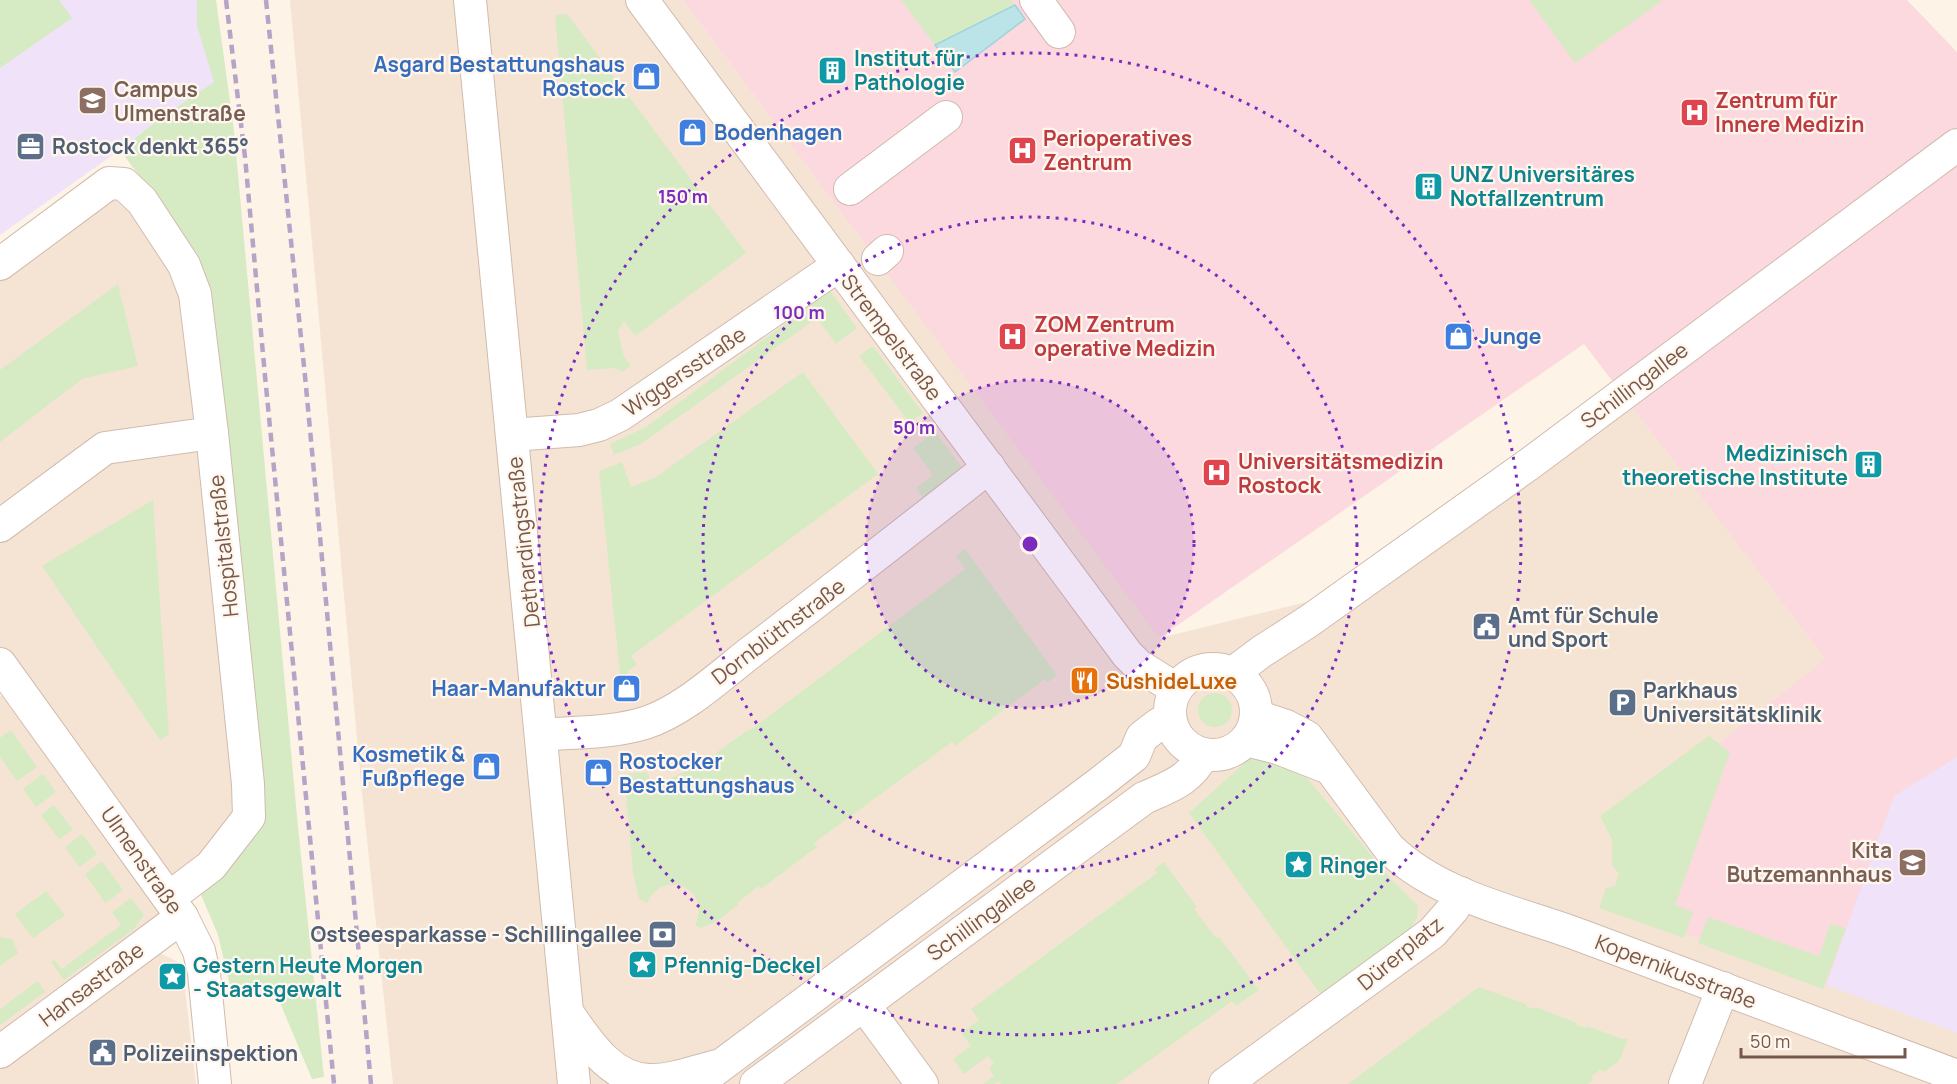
<svg xmlns="http://www.w3.org/2000/svg" width="1957" height="1084" viewBox="0 0 1957 1084" font-family="Manrope,sans-serif">
  <style>
    .residential { fill: #f5e4d4 }
    .education { fill: #f0e3f9 }
    .medical { fill: #fbd9df }
    .green { fill: #d6ebc4 }
    .water { fill: #bae4e7; stroke: #a0d4d9; stroke-width: 1.5 }
    .lines { fill: none; stroke-linecap: round; stroke-linejoin: round }
    .minor-casing { stroke: #d1bbae; stroke-width: 34 }
    .minor { stroke: #fff; stroke-width: 32 }
    .rail { stroke: #b5a4c7; stroke-width: 4.5; stroke-dasharray: 9 6; stroke-linecap: butt }
    .ring { fill: none; stroke: #7b2cbf; stroke-width: 3; stroke-dasharray: 3 6 }
    .labels { text-anchor: middle; dominant-baseline: central; stroke-width: 4.5; stroke-linejoin: round; paint-order: stroke }
    .culture-label { font-size: 21px; font-weight: bold; fill: #0d838f; stroke: #fff7ed; text-anchor: start }
    .shop-label { font-size: 21px; font-weight: bold; fill: #366cbe; stroke: #fff7ed; text-anchor: end }
    .education-label { font-size: 21px; font-weight: bold; fill: #785e54; stroke: #fff7ed; text-anchor: start }
    .health-label { font-size: 21px; font-weight: bold; fill: #be3a42; stroke: #fff7ed; text-anchor: start }
    .service-label { font-size: 21px; font-weight: bold; fill: #4e5e75; stroke: #fff7ed; text-anchor: start }
    .street-label { font-size: 21px; fill: #77574a; stroke: #fff7ed }
    .food-label { font-size: 21px; font-weight: bold; fill: #c56008; stroke: #fff7ed; text-anchor: start }
    .centre { fill: #7b2cbf; stroke: #fff7ed; stroke-width: 3 }
    .ring-label { font-size: 18px; text-anchor: middle; font-weight: bold; fill: #7b2cbf; stroke: #fff7ed; stroke-width: 4.5; stroke-linejoin: round; paint-order: stroke }
  </style>
  <rect width="100%" height="100%" fill="#fdf3e6"/>
  <g class="residential">
    <polygon points="290,0 683,0 1160,638 1351,591 1957,145 1957,1084 393,1084 361,783"/>
    <polygon points="118,196 179,268 204,421 103,440 0,513 0,280"/>
    <polygon points="203,447 244,811 205,856 179,875 169,875 159,867 0,648 0,534 108,455"/>
    <polygon points="0,696 4,696 160,908 157,918 0,1040"/>
    <polygon points="162,954 182,964 196,1084 0,1084 0,1069 155,955"/>
  </g>
  <g class="education">
    <polygon points="0,0 198,0 214,82 159,119 107,159 0,235"/>
    <polygon points="1957,757 1957,1033 1826,985 1894,796"/>
  </g>
  <polygon class="medical" points="683,0 1907,0 1957,52 1957,757 1894,796 1826,985 1621,910 1670,782 1826,659 1584,344 1159,638"/>
  <g class="green">
    <polygon points="0,0 59,0 72,18 0,68"/>
    <polygon points="197,0 216,0 234,131 298,827 324,1077 312,1079 273,986 231,990 218,935 196,883 257,815 208,298 198,255 120,150 159,119 214,82 197,26"/>
    <polygon points="901,0 1011,0 1025,19 955,72"/>
    <polygon points="1529,0 1663,0 1575,63"/>
    <polygon points="567,14 746,253 635,336 624,321 618,332 624,357 631,366 622,372 614,368 587,370 555,15"/>
    <polygon points="118,284 138,366 82,379 0,442 0,370"/>
    <polygon points="828,292 831,292 857,328 836,344 817,318 641,444 614,455 610,444 646,427"/>
    <polygon points="873,346 923,413 909,422 859,356"/>
    <polygon points="803,372 878,474 631,656 637,664 627,672 628,679 621,684 599,471 622,462 631,487 656,477"/>
    <polygon points="935,431 963,469 924,499 916,488 933,475 913,448"/>
    <polygon points="153,500 169,734 160,740 42,566"/>
    <path d="M965,549L1057,675L1048,682L1045,679L955,746L952,742L814,843L817,847L761,889L759,886L737,903L738,905L717,921L701,928L695,925C712,889 664,867 647,903L639,899L633,872L624,774L647,772L653,786L698,766L748,730L749,731L965,569L956,556Z"/>
    <circle cx="1215" cy="710" r="17"/>
    <polygon points="11,730 37,767 17,781 0,757 0,738"/>
    <polygon points="1709,736 1730,752 1675,905 1693,912 1684,938 1599,908 1606,888 1615,886 1619,873 1612,866 1612,840 1600,816"/>
    <polygon points="1250,758 1273,762 1307,778 1392,880 1418,906 1417,918 1406,936 1326,1002 1189,813"/>
    <polygon points="43,774 56,792 36,807 23,789"/>
    <polygon points="54,805 73,830 59,839 41,815"/>
    <polygon points="82,834 97,854 79,867 65,847"/>
    <polygon points="102,861 123,890 105,903 85,874"/>
    <polygon points="1164,862 1197,907 1194,909 1216,938 1219,937 1259,990 1236,1006 1232,1001 1117,1084 1001,1084 998,1081 994,1084 983,1084 994,1076 989,1068 994,1063 988,1056 964,1074 953,1059 971,1046 961,1033 979,1020 971,1009 1157,873 1154,869"/>
    <polygon points="46,891 65,915 33,938 15,914"/>
    <polygon points="131,898 144,915 134,929 64,980 51,962 54,960 62,969 121,925 112,912"/>
    <polygon points="1708,917 1819,956 1830,924 1846,928 1823,989 1698,943"/>
    <polygon points="0,937 12,939 18,953 0,966"/>
    <polygon points="38,981 45,992 0,1025 0,1009"/>
    <polygon points="1479,987 1526,1004 1526,1006 1534,1009 1536,1007 1577,1023 1577,1025 1586,1028 1587,1026 1623,1039 1628,1039 1619,1061 1604,1072 1601,1069 1591,1077 1593,1080 1588,1084 1348,1084"/>
  </g>
  <polygon class="water" points="1015,5 1025,19 955,72 935,45"/>
  <g class="lines">
    <defs>
      <g id="minor">
        <polyline points="470,0 574,1084"/>
        <polyline points="642,0 1127,654 1138,665 1176,689"/>
        <polyline points="1036,0 1059,32"/>
        <polyline points="850,189 946,117"/>
        <polyline points="878,259 887,251"/>
        <polyline points="0,264 109,183 124,184 142,201 184,265 195,294 212,433 248,784 249,817 211,866 170,897"/>
        <polyline points="512,435 579,430 599,425 620,415 839,265"/>
        <polyline points="0,526 105,448 212,433"/>
        <polyline points="0,664 182,917 199,951 204,973 215,1084"/>
        <circle cx="1213" cy="712" r="43"/>
        <polyline points="1233,673 1261,652 1309,621 1532,462 1957,145"/>
        <path d="M1256,716L1286,726L1307,737L1389,848C1439,897 1518,912 1582,936C1707,982 1832,1029 1957,1076"/>
        <path d="M541,735C575,732 612,733 645,723C683,711 720,676 751,652C831,591 910,529 989,467"/>
        <polyline points="1246,740 1278,748 1324,766"/>
        <polyline points="864,1005 922,1084"/>
        <path d="M569,1015C588,1042 611,1079 649,1080C671,1081 696,1071 717,1066"/>
        <polyline points="0,1052 182,917"/>
        <polyline points="696,1084 1097,785 1134,756 1142,737 1159,724 1170,718"/>
        <path d="M756,1084L1144,798C1169,787 1191,780 1203,754"/>
        <polyline points="1225,1084 1432,933 1453,909 1461,893"/>
        <polyline points="1685,1084 1723,988"/>
      </g>
    </defs>
    <use href="#minor" class="minor-casing"/>
    <use href="#minor" class="minor"/>
    <g class="rail">
      <polyline points="226,0 245,157 265,376 334,1084"/>
      <polyline points="266,0 305,376 371,1084"/>
    </g>
  </g>
  <circle cx="1030" cy="544" r="164" fill="#7b2cbf" fill-opacity=".12"/>
  <g class="ring">
    <circle cx="1030" cy="544" r="164"/>
    <circle cx="1030" cy="544" r="327"/>
    <circle cx="1030" cy="544" r="491"/>
  </g>
  <defs>
    <symbol id="building-square" viewBox="-11 -11 22 22"><rect x="-9" y="-9" width="18" height="18" rx="4" fill="#0f9aa8" stroke="#fff7ed"/><path d="M-4-6H4V6H1V3H-1V6H-4ZM-2.5-4.3h1.7v1.8h-1.7ZM.8-4.3h1.7v1.8H.8ZM-2.5-1h1.7V.8h-1.7ZM.8-1h1.7V.8H.8Z" fill="#fff"/></symbol>
    <symbol id="shop-square" viewBox="-11 -11 22 22"><rect x="-9" y="-9" width="18" height="18" rx="4" fill="#3f7fe0" stroke="#fff7ed"/><path d="M-5-2.5h2.3a2.7 3.5 0 0 1 5.4 0H5L5.5 6h-11ZM-1.5-2.5h3a1.5 2.3 0 0 0-3 0Z" fill="#fff"/></symbol>
    <symbol id="university-square" viewBox="-11 -11 22 22"><rect x="-9" y="-9" width="18" height="18" rx="4" fill="#8d6e63" stroke="#fff7ed"/><path d="M0-5L7-2L0 1L-7-2ZM-4 1L0 2.5L4 1V4Q0 6-4 4Z" fill="#fff"/></symbol>
    <symbol id="hospital-square" viewBox="-11 -11 22 22"><rect x="-9" y="-9" width="18" height="18" rx="4" fill="#e0444e" stroke="#fff7ed"/><path d="M-5-5h3v3.5h4V-5h3V5h-3V1.5h-4V5h-3Z" fill="#fff"/></symbol>
    <symbol id="office-square" viewBox="-11 -11 22 22"><rect x="-9" y="-9" width="18" height="18" rx="4" fill="#5c6f8a" stroke="#fff7ed"/><path d="M-6-3h4V-5.5h4V-3h4V5H-6ZM-1-4.5V-3h2v-1.5ZM-6 0V1H6V0Z" fill="#fff"/></symbol>
    <symbol id="civic-square" viewBox="-11 -11 22 22"><rect x="-9" y="-9" width="18" height="18" rx="4" fill="#5c6f8a" stroke="#fff7ed"/><path d="M-.6-6.5H3V-4.5H.6V-3L4-1V1h2V6H-6V1h2V-1L-.6-3ZM-1.2 2.5V6h2.4V2.5Z" fill="#fff"/></symbol>
    <symbol id="restaurant-square" viewBox="-11 -11 22 22"><rect x="-9" y="-9" width="18" height="18" rx="4" fill="#e8710a" stroke="#fff7ed"/><path d="M-5-6h1v4h1v-4h1v4h1v-4h1v5L-1.5 .5V6h-2V.5L-5-1ZM5-6V6H3V1.5H1.5Q1.5-4 5-6Z" fill="#fff"/></symbol>
    <symbol id="parking-square" viewBox="-11 -11 22 22"><rect x="-9" y="-9" width="18" height="18" rx="4" fill="#5c6f8a" stroke="#fff7ed"/><path d="M-3.5-5.5H1a3.5 3.5 0 0 1 0 7H-1V5.5H-3.5ZM-1-3.4V-.6H.8a1.4 1.4 0 0 0 0-2.8Z" fill="#fff"/></symbol>
    <symbol id="school-square" viewBox="-11 -11 22 22"><rect x="-9" y="-9" width="18" height="18" rx="4" fill="#8d6e63" stroke="#fff7ed"/><path d="M0-5L7-2L0 1L-7-2ZM-4 1L0 2.5L4 1V4Q0 6-4 4Z" fill="#fff"/></symbol>
    <symbol id="sight-square" viewBox="-11 -11 22 22"><rect x="-9" y="-9" width="18" height="18" rx="4" fill="#0f9aa8" stroke="#fff7ed"/><path d="M0-6L1.8-2.2L6-1.7L2.9 1.2L3.7 5.4L0 3.3L-3.7 5.4L-2.9 1.2L-6-1.7L-1.8-2.2Z" fill="#fff"/></symbol>
    <symbol id="bank-square" viewBox="-11 -11 22 22"><rect x="-9" y="-9" width="18" height="18" rx="4" fill="#5c6f8a" stroke="#fff7ed"/><path d="M-6-4H6V4H-6ZM0-2.3a2.3 2.3 0 1 0 0 4.6a2.3 2.3 0 1 0 0-4.6Z" fill="#fff"/></symbol>
  </defs>
  <g fill-rule="evenodd">
    <use href="#building-square" x="816" y="54" width="33" height="33"/>
    <use href="#shop-square" x="630" y="60" width="33" height="33"/>
    <use href="#university-square" x="76" y="84" width="33" height="33"/>
    <use href="#hospital-square" x="1678" y="96" width="33" height="33"/>
    <use href="#shop-square" x="676" y="116" width="33" height="33"/>
    <use href="#office-square" x="14" y="130" width="33" height="33"/>
    <use href="#hospital-square" x="1006" y="134" width="33" height="33"/>
    <use href="#building-square" x="1412" y="170" width="33" height="33"/>
    <use href="#hospital-square" x="996" y="320" width="33" height="33"/>
    <use href="#shop-square" x="1442" y="320" width="33" height="33"/>
    <use href="#building-square" x="1852" y="448" width="33" height="33"/>
    <use href="#hospital-square" x="1200" y="456" width="33" height="33"/>
    <use href="#civic-square" x="1470" y="610" width="33" height="33"/>
    <use href="#restaurant-square" x="1068" y="664" width="33" height="33"/>
    <use href="#shop-square" x="610" y="672" width="33" height="33"/>
    <use href="#parking-square" x="1606" y="686" width="33" height="33"/>
    <use href="#shop-square" x="470" y="750" width="33" height="33"/>
    <use href="#shop-square" x="582" y="756" width="33" height="33"/>
    <use href="#school-square" x="1896" y="846" width="33" height="33"/>
    <use href="#sight-square" x="1282" y="848" width="33" height="33"/>
    <use href="#bank-square" x="646" y="918" width="33" height="33"/>
    <use href="#sight-square" x="626" y="948" width="33" height="33"/>
    <use href="#sight-square" x="156" y="960" width="33" height="33"/>
    <use href="#civic-square" x="86" y="1036" width="33" height="33"/>
  </g>
  <g class="labels">
    <g class="culture-label">
      <text x="854" y="58">Institut für<tspan x="854" dy="24">Pathologie</tspan></text>
      <text x="1450" y="174">UNZ Universitäres<tspan x="1450" dy="24">Notfallzentrum</tspan></text>
      <text x="1848" y="453" text-anchor="end">Medizinisch<tspan x="1848" dy="24">theoretische Institute</tspan></text>
      <text x="1320" y="865">Ringer</text>
      <text x="193" y="965">Gestern Heute Morgen<tspan x="193" dy="24">- Staatsgewalt</tspan></text>
      <text x="664" y="965">Pfennig-Deckel</text>
    </g>
    <g class="shop-label">
      <text x="625" y="64">Asgard Bestattungshaus<tspan x="625" dy="24">Rostock</tspan></text>
      <text x="714" y="132" text-anchor="start">Bodenhagen</text>
      <text x="1479" y="336" text-anchor="start">Junge</text>
      <text x="606" y="688">Haar-Manufaktur</text>
      <text x="465" y="754">Kosmetik &amp;<tspan x="465" dy="24">Fußpflege</tspan></text>
      <text x="619" y="761" text-anchor="start">Rostocker<tspan x="619" dy="24">Bestattungshaus</tspan></text>
    </g>
    <g class="education-label">
      <text x="114" y="89">Campus<tspan x="114" dy="24">Ulmenstraße</tspan></text>
      <text x="1892" y="850" text-anchor="end">Kita<tspan x="1892" dy="24">Butzemannhaus</tspan></text>
    </g>
    <g class="health-label">
      <text x="1715" y="100">Zentrum für<tspan x="1715" dy="24">Innere Medizin</tspan></text>
      <text x="1043" y="138">Perioperatives<tspan x="1043" dy="24">Zentrum</tspan></text>
      <text x="1034" y="324">ZOM Zentrum<tspan x="1034" dy="24">operative Medizin</tspan></text>
      <text x="1238" y="461">Universitätsmedizin<tspan x="1238" dy="24">Rostock</tspan></text>
    </g>
    <g class="service-label">
      <text x="52" y="146">Rostock denkt 365°</text>
      <text x="1508" y="615">Amt für Schule<tspan x="1508" dy="24">und Sport</tspan></text>
      <text x="1643" y="690">Parkhaus<tspan x="1643" dy="24">Universitätsklinik</tspan></text>
      <text x="642" y="934" text-anchor="end">Ostseesparkasse - Schillingallee</text>
      <text x="123" y="1053">Polizeiinspektion</text>
    </g>
    <g class="street-label">
      <text transform="translate(892 337) rotate(53)">Strempelstraße</text>
      <text transform="translate(684 371) rotate(-34)">Wiggersstraße</text>
      <text transform="translate(1634 385) rotate(-37)">Schillingallee</text>
      <text transform="translate(523 542) rotate(-96)">Dethardingstraße</text>
      <text transform="translate(223 546) rotate(-96)">Hospitalstraße</text>
      <text transform="translate(778 631) rotate(-37)">Dornblüthstraße</text>
      <text transform="translate(142 860) rotate(55)">Ulmenstraße</text>
      <text transform="translate(981 918) rotate(-36)">Schillingallee</text>
      <text transform="translate(1400 953) rotate(-39)">Dürerplatz</text>
      <text transform="translate(1676 971) rotate(21)">Kopernikusstraße</text>
      <text transform="translate(91 984) rotate(-37)">Hansastraße</text>
    </g>
    <g class="food-label">
      <text x="1106" y="681">SushideLuxe</text>
    </g>
  </g>
  <circle cx="1030" cy="544" r="9" class="centre"/>
  <g class="ring-label">
    <text x="683" y="203">150 m</text>
    <text x="799" y="319">100 m</text>
    <text x="914" y="434">50 m</text>
  </g>
  <path d="M1741 1048v9h164v-9" fill="none" stroke="#77574a" stroke-width="3"/>
  <text x="1750" y="1048" font-size="18" fill="#77574a" stroke="#fff7ed" stroke-width="4.5" paint-order="stroke">50 m</text>
</svg>
